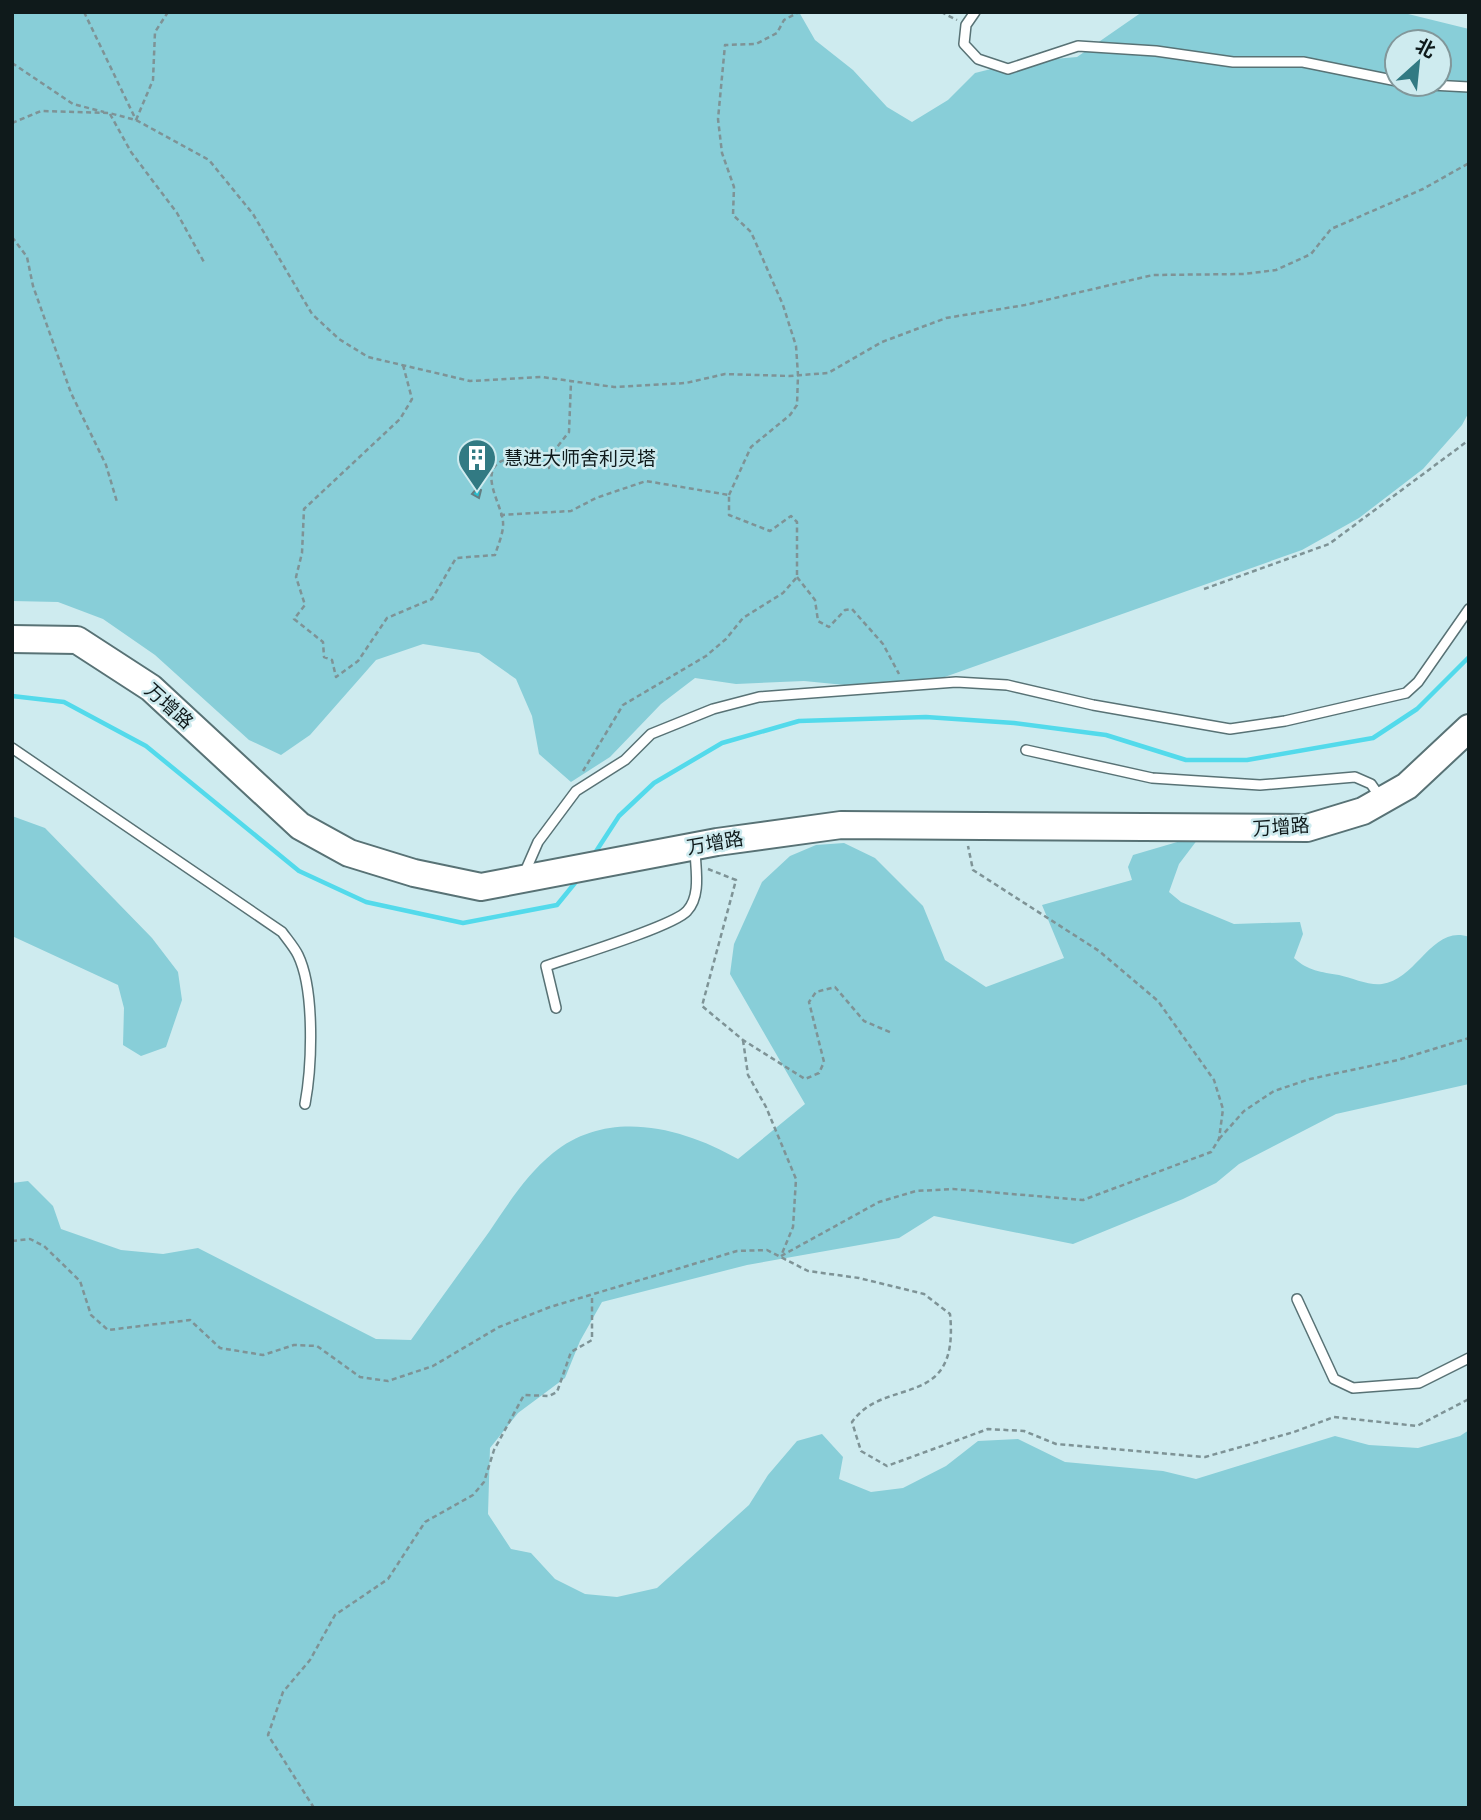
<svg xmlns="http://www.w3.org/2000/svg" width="1481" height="1820" viewBox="0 0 1481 1820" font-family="Rubik,'Noto Sans SC',sans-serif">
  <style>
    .green { fill: #88ced8; fill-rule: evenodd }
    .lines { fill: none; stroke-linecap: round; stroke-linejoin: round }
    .stream { stroke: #53daeb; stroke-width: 4.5 }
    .building { fill: #26bbcc; stroke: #637e82; stroke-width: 2 }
    .lane-casing { stroke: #587275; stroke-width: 12 }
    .secondary-casing { stroke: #587275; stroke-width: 30 }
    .path { stroke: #7e9396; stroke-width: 2.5; stroke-dasharray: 5 3.5; stroke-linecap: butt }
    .lane { stroke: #fff; stroke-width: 9 }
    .secondary { stroke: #fff; stroke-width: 26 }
    .labels { text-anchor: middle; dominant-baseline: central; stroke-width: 5; stroke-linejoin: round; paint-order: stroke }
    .poi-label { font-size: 19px; fill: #0f1a1b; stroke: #ceebef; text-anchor: start }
    .street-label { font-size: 19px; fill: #0f1a1b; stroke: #ceebef }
  </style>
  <rect width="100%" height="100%" fill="#ceebef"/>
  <g class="green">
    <path d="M12,12H799L815,40L853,70L887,107L912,122L948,100L975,73L1019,62L1077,57L1142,12H1400L1469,29V412L1462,425L1423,469L1359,518L1302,550L939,679L865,687L804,681L736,684L695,678L661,704L610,757L571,782L539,754L532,716L516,679L479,653L423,644L376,660L310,735L281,755L249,740L155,655L103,619L58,602L12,601ZM1397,42H1439V84H1397Z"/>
    <polygon points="12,816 45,828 152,938 178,972 182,1000 166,1047 141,1056 123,1045 124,1008 118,985 12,936"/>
    <path d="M1201,835L1179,864L1169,892L1181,902L1234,924L1300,922L1303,934L1294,958C1308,971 1321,972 1339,975C1352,978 1370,986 1382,984C1417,980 1432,924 1469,937V1084L1336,1114L1239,1164L1216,1183L1183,1199L1073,1244L934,1216L899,1238L747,1265L602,1302L580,1341L565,1378L518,1413L490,1448L488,1514L511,1549L531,1553L555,1579L585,1594L617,1597L657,1588L749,1505L768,1475L797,1441L822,1434L843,1457L839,1479L871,1492L903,1488L946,1466L978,1441L1018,1439L1065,1462L1163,1471L1196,1479L1335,1436L1369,1445L1418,1448L1460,1436L1469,1430V1808H12V1183L28,1181L53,1206L61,1229L121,1250L163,1254L198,1248L376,1339L411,1340C437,1304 463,1268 489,1232C508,1204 526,1175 553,1153C608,1108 682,1127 738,1159L805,1104L730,974L734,944L762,882L790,856L816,845L844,843L875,858L923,906L945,960L986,987L1064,958L1042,905L1132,880L1128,867L1133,855Z"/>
  </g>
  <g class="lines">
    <g class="stream">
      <polyline points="12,696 64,702 146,746 299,871 366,902 463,923 557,905 579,878"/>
      <polyline points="593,856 619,816 654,783 722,743 799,721 926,717 1014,723 1106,735 1186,760 1247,760 1373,738 1417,709 1469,657"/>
    </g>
  </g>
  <polygon class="building" points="477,488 481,490 479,498 472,494"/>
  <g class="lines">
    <defs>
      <g id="lane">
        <polyline points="975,12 966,25 964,44 978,59 1008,69 1078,46 1156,51 1233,62 1303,62 1397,81"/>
        <polyline points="1412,84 1469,87"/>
        <path d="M12,748L282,932C287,939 294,947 298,955C315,990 312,1066 305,1104"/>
        <polyline points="1026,750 1152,778 1260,785 1355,777 1371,784 1380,797"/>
        <polyline points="524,874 538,842 576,791 625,760 651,734 713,709 759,697 956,682 1007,685 1093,705 1230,729 1285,721 1406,693 1418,682 1469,609"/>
        <path d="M556,1008L546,966C572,957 674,926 687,911C702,895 695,867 695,848"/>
        <polyline points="1297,1299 1334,1379 1353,1388 1419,1383 1469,1358"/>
      </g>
      <polyline id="secondary" points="12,639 77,640 151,688 300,826 349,853 414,873 481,887 717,842 841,825 1307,828 1363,811 1407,786 1469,728"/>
    </defs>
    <use href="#lane" class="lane-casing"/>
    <use href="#secondary" class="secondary-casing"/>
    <g class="path">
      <polyline points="84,12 136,120"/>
      <polyline points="941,12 957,20"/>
      <polyline points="12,63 73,104 104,112"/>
      <polyline points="110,114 131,152 177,213 205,264"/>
      <polyline points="136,120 153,80 155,32 168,12"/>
      <polyline points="12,123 41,111 109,113 136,120 209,160 253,214 312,314 339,339 368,357 470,381 542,377 614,387 686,383 725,374 789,376 828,373 882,342 946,318 1025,305 1153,275 1244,274 1276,270 1311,254 1331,229 1423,189 1469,163"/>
      <polyline points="12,237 27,257 33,286 71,393 106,465 117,502"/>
      <path d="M403,365L412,399L400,419L304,509L302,553L296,577L305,605L294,619L323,642L324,657L332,660L336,677L358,661L387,618L432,599L456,558L495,555C498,545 504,532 503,522C502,504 475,468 507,459C522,454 535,468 549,468L550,456L569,432L571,382"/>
      <polyline points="729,495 751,447 790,415 797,405 798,375 796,346 783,305 751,232 733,215 734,187 722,153 718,119 725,45 756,44 777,33 784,20 799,12"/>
      <polyline points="500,515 571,511 596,498 646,481 729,495 729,515 770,531 791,516 797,522 797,577 783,593 743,618 726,639 706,656 623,705 583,771"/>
      <polyline points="797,577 815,600 818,621 829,627 845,610 852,609 883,644 899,674"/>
      <polyline points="1204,589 1329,544 1469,440"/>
      <polyline points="708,869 736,880 702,1006 743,1040 805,1079 819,1073 824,1062 809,1002 816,992 835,987 864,1021 892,1033"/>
      <polyline points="743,1040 748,1075 766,1107 796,1179 793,1227 781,1256"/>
      <polyline points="1219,1139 1244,1111 1274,1091 1310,1079 1398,1060 1469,1038"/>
      <path d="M12,1241L30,1239L44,1246L80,1281L91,1315L108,1330L190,1320L220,1348L263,1355L294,1345L317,1346L360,1377L388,1381L433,1366L499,1327L550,1307L737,1251L767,1250L808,1271L859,1278L924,1294L950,1314C960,1412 885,1375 852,1422L861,1451L887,1466L988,1429L1024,1431L1056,1444L1205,1457L1294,1432L1334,1417L1417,1426L1469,1399"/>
      <polyline points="781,1256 879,1202 916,1191 953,1189 1083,1200 1211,1152 1219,1139 1223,1109 1214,1080 1158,1001 1099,951 973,870 968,846"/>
      <polyline points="314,1808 268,1735 283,1692 310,1660 335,1615 388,1579 425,1522 473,1495 484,1482 494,1450 524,1395 549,1396 557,1392 571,1352 592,1340 592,1296"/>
    </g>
    <use href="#lane" class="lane"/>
    <use href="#secondary" class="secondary"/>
  </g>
  <defs>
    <symbol id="building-pin" viewBox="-11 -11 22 30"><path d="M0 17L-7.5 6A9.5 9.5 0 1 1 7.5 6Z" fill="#327a83" stroke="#ceebef"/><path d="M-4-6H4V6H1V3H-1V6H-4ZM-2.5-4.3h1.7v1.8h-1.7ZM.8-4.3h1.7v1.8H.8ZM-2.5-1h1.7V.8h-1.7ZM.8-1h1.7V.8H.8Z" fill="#fff"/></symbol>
  </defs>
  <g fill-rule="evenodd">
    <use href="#building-pin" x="455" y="436" width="44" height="60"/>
  </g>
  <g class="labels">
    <g class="poi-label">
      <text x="504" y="458">慧进大师舍利灵塔</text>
    </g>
    <g class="street-label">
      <text transform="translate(169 706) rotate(42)">万增路</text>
      <text transform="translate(1281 827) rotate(-4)">万增路</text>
      <text transform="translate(715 843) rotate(-10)">万增路</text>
    </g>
  </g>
  <rect width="1481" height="1820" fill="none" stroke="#0f1a1b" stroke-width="28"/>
  <g transform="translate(1418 63) rotate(27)"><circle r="33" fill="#ceebef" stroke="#82979a" stroke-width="2"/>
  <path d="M0-5L12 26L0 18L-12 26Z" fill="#327a83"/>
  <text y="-10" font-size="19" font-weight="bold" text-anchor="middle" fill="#0f1a1b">北</text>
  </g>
</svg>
